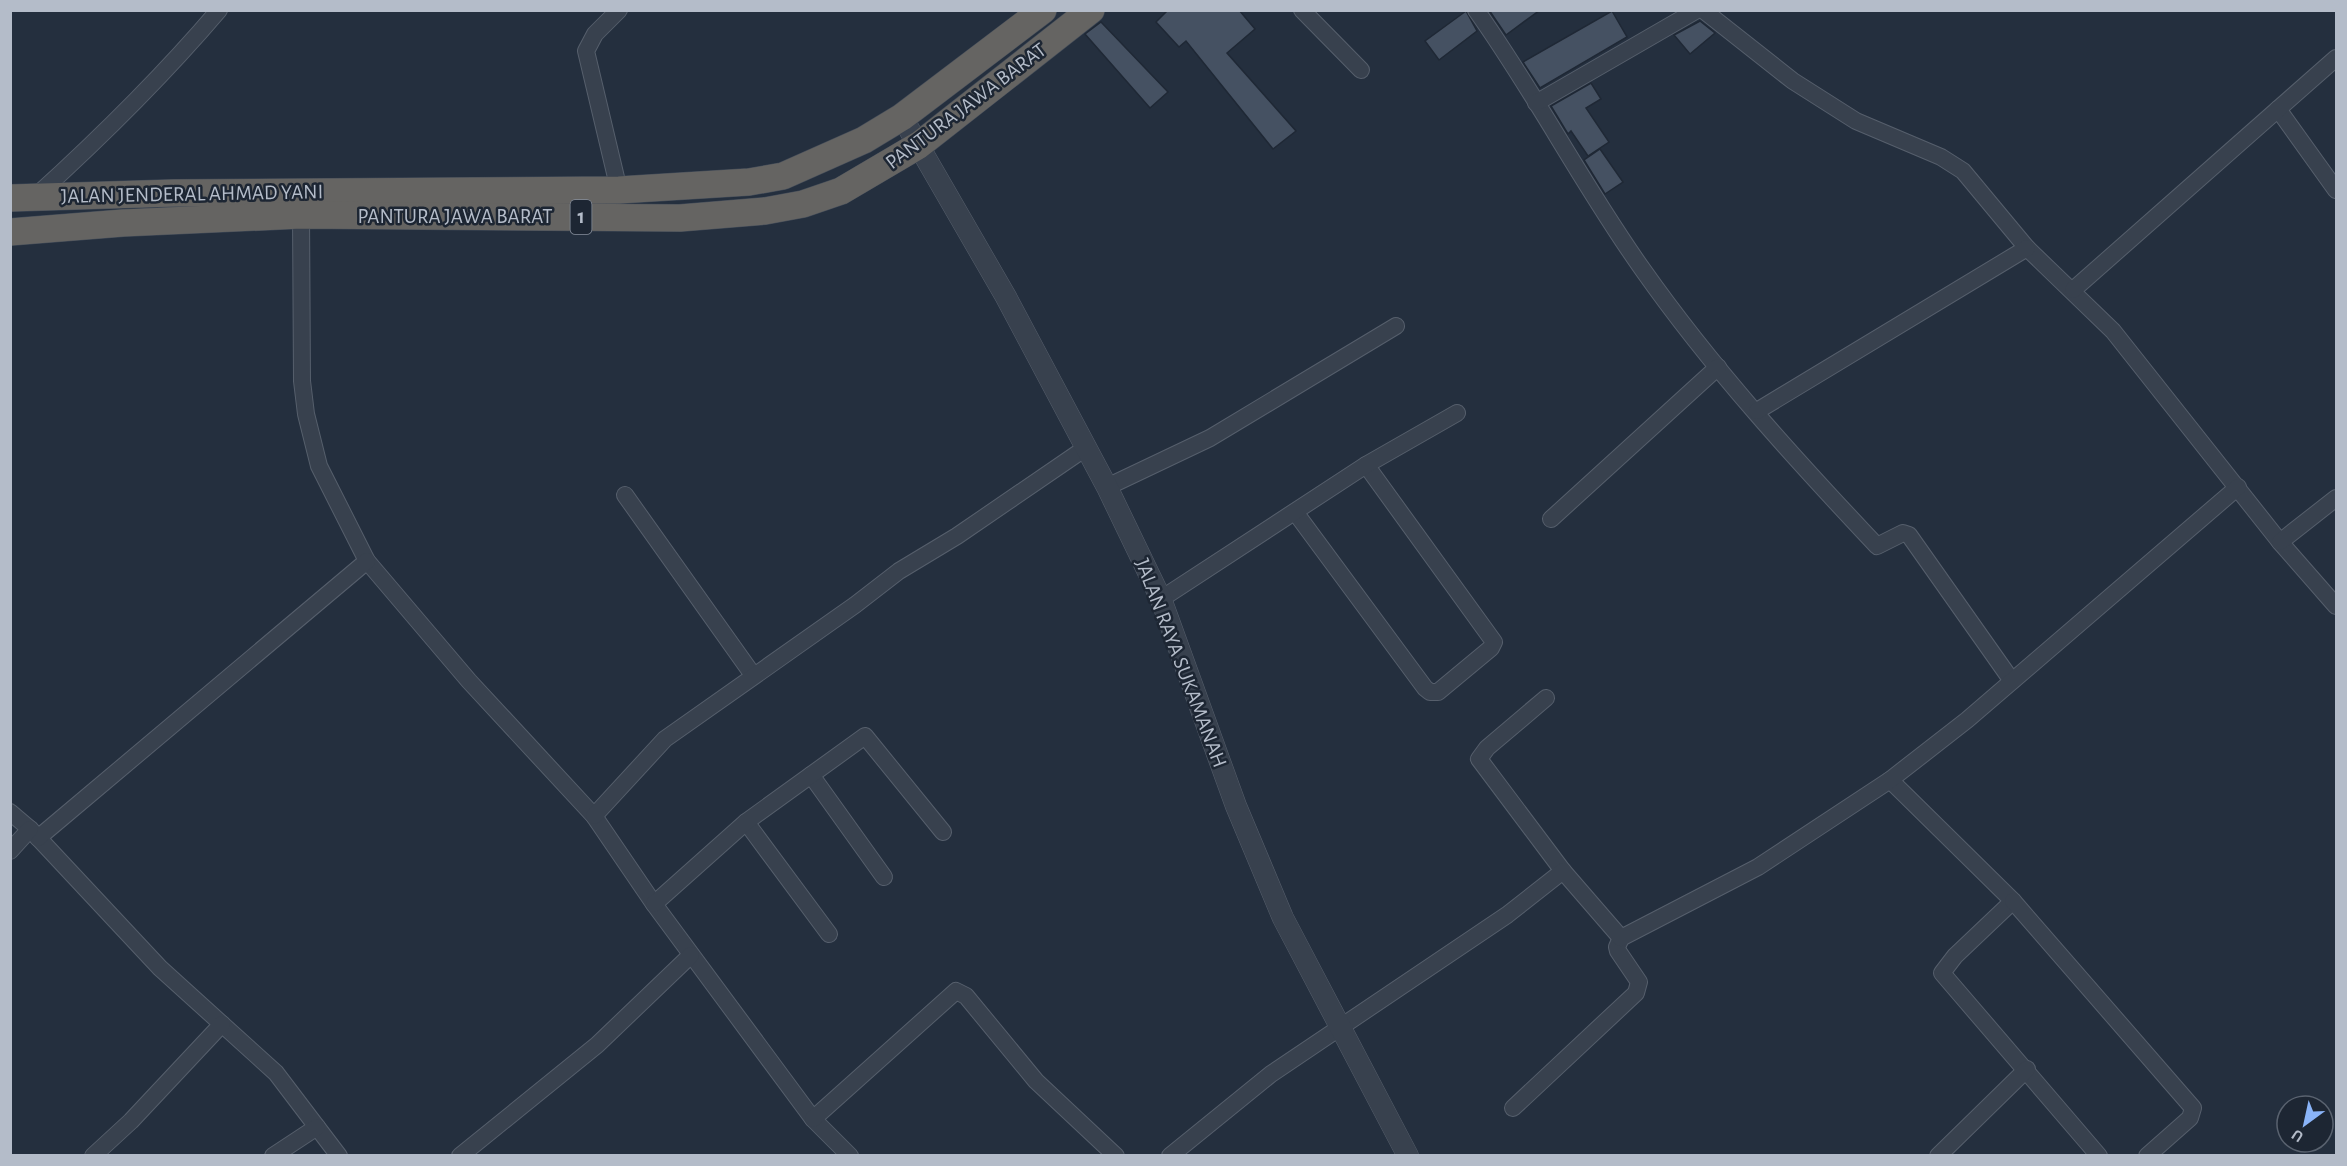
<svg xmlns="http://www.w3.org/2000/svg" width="2347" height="1166" viewBox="0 0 2347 1166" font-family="'Alegreya Sans',sans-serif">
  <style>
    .building { fill: #455162; stroke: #1f2835; stroke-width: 1.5 }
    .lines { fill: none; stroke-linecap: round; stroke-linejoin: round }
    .minor-casing { stroke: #565f6c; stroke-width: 18 }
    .tertiary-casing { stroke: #565f6c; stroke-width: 22 }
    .trunk-casing { stroke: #434c59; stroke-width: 28 }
    .minor { stroke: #38414e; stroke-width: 16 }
    .tertiary { stroke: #38414e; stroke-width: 21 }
    .trunk { stroke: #656462; stroke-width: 27 }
    .labels { text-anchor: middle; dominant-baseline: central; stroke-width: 5; stroke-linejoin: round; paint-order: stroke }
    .shield { fill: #1d2633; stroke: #878f9c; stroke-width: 1.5 }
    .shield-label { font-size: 20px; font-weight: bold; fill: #b4bcc9 }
    .street-label { font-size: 21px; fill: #b4bcc9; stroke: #1d2633 }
  </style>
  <rect width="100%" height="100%" fill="#242f3e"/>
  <g class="building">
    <polygon points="1168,10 1239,10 1255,29 1227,53 1296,131 1273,149 1186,41 1179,47 1156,22"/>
    <polygon points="1489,10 1540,10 1506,35"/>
    <polygon points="1466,11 1477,31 1439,60 1425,41"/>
    <polygon points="1612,11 1627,37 1540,88 1523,62"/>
    <polygon points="1700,21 1715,33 1690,54 1674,35"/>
    <polygon points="1101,22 1168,92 1150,108 1085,34"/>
    <polygon points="1591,83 1601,99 1586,108 1609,142 1588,156 1571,131 1568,134 1551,106"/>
    <polygon points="1600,149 1623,182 1605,194 1584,160"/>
  </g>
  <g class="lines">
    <defs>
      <g id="minor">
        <polyline points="1302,10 1361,70"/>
        <path d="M1476,10C1536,94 1583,186 1643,270C1712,368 1795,459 1877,546L1903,533L1909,535L2012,681"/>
        <polyline points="1703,10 1793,81 1856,121 1941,157 1963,171 2027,248 2113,331 2280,542 2336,606"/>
        <polyline points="1536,103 1697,10"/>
        <polyline points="2278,109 2336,190"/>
        <polyline points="619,190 586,51 595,34 619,10"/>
        <path d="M35,197C100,138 162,77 219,10"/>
        <polyline points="301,215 302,381 306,414 319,466 367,561 469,681 594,816 654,904 813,1119 850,1156"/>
        <polyline points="2073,290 2336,58"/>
        <polyline points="1757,411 2027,248"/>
        <polyline points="1107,487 1210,438 1396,326"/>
        <polyline points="625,495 753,675"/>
        <polyline points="1295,512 1425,688 1430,692 1438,692 1491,648 1494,642 1366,465"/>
        <polyline points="1551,519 1718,367"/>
        <polyline points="2280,542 2336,498"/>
        <polyline points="1161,599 1366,465 1457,413"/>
        <polyline points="1546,698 1487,748 1479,759 1563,871"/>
        <polyline points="811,775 884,877"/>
        <polyline points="1890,780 2013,901 1955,956 1942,973 2099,1156"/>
        <polyline points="10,812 30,829 160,968 276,1073 339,1156"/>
        <polyline points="594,816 665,739 855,605 899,571 957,536 1087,447"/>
        <polyline points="746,822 829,934"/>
        <polyline points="38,838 367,561"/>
        <polyline points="10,851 30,829"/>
        <polyline points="2013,901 2193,1108 2190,1118 2147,1156"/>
        <polyline points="654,904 746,822 865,736 943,832"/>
        <polyline points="1513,1108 1636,993 1639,982 1618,951 1617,947 1621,938"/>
        <polyline points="813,1119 956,991 966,996 1036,1081 1116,1156"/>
        <polyline points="93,1156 131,1121 222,1024"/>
        <polyline points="273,1156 317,1127"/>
        <polyline points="460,1156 597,1045 691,955"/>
        <polyline points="1170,1156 1271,1074 1507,915 1563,871 1621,938 1758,867 1890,780 1967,720 2238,487"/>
        <polyline points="1938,1156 2027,1069"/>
      </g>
      <polyline id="tertiary" points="902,117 1006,297 1107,487 1161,599 1236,806 1283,918 1408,1156"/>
      <g id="trunk">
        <polyline points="10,198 174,193 619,190 749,182 783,176 864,140 902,117 1043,10"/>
        <polyline points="10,232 123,223 301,215 680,218 765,211 803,204 841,191 919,145 1091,10"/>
      </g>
    </defs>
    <use href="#minor" class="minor-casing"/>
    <use href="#tertiary" class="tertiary-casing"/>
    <use href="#trunk" class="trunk-casing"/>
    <use href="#minor" class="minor"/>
    <use href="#tertiary" class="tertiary"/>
    <use href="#trunk" class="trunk"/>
  </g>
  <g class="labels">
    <rect class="shield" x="570.5" y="200" width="21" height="34" rx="4.5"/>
    <g class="shield-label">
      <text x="581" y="217">1</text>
    </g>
    <g class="street-label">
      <text transform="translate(966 106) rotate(-37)">PANTURA JAWA BARAT</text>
      <text transform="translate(192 194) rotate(-1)">JALAN JENDERAL AHMAD YANI</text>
      <text x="455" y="216">PANTURA JAWA BARAT</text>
      <text transform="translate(1181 663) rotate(69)">JALAN RAYA SUKAMANAH</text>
    </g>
  </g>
  <rect width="2347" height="1166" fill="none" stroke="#b4bcc9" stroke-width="24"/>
  <g transform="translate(2305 1124) rotate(213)"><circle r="28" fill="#1d2633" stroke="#59626f" stroke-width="1.5"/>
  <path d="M0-4.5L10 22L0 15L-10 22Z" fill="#8ab4f8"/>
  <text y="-9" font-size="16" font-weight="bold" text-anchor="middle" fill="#b4bcc9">U</text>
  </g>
</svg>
